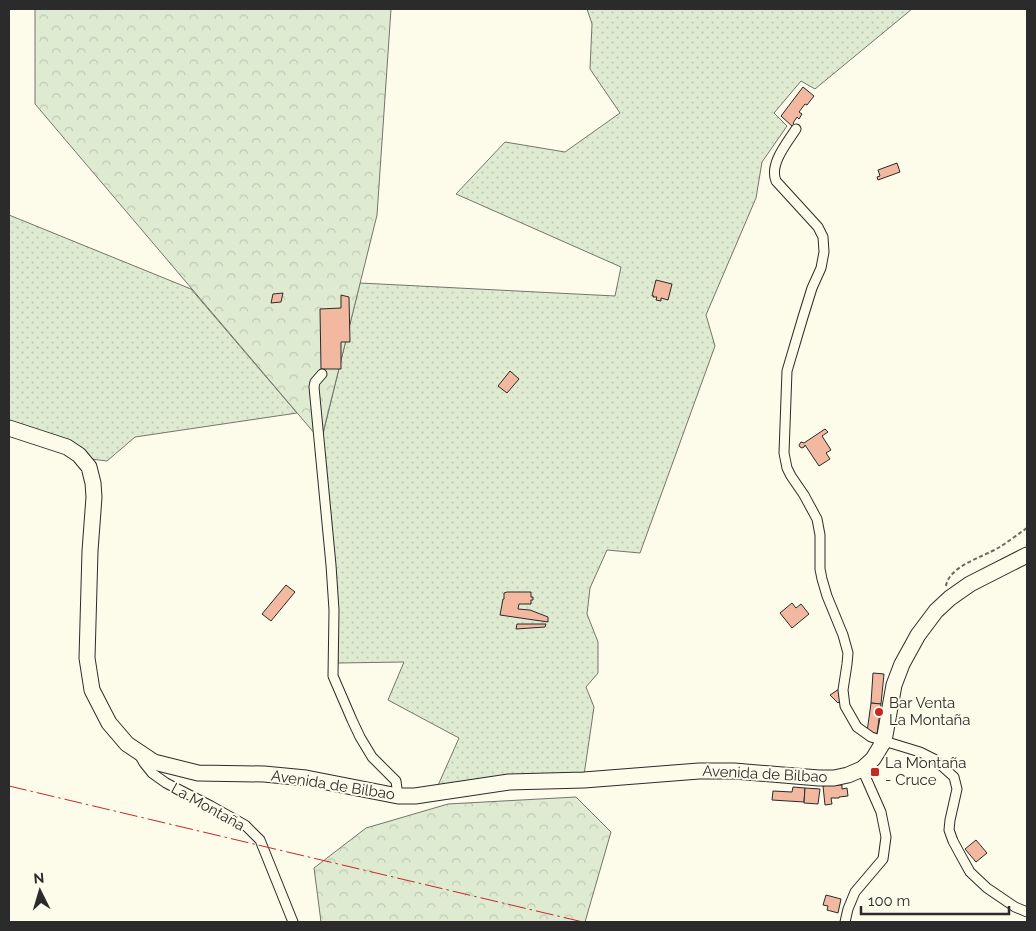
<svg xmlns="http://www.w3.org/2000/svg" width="1036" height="931" viewBox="0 0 1036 931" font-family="Raleway,sans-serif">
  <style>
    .green { fill: url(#green-dots); stroke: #74746e }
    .forest { fill: url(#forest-crowns); stroke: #74746e }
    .building { fill: #f2b8a0; stroke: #2b2b2b }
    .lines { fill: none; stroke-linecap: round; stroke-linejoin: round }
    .minor-casing { stroke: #2b2b2b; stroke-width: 11 }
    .trunk-casing { stroke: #2b2b2b; stroke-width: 17 }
    .path { stroke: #6a6964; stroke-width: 2; stroke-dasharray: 4 2.5; stroke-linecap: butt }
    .minor { stroke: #fdfbea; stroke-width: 9 }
    .trunk { stroke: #fdfbea; stroke-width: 15 }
    .power { stroke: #c62828; stroke-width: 1; stroke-dasharray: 18 4 2.5 4; stroke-linecap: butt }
    .poi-dot { fill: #c62828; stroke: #fdfbea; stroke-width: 2 }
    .labels { text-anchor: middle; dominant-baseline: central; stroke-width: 4; stroke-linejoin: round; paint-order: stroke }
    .poi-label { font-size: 15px; fill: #2b2b2b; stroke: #fdfbea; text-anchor: start }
    .street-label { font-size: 15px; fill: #2b2b2b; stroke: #fdfbea }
  </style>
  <defs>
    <pattern id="green-dots" width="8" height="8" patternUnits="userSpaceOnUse" patternTransform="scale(1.25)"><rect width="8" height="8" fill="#deebd1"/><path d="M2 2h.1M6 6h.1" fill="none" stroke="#bfcab4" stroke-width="1.8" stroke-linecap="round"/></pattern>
    <pattern id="forest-crowns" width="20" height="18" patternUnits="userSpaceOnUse" patternTransform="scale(1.25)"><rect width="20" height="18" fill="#deebd1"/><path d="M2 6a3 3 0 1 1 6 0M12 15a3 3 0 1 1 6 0" fill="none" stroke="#bfcab4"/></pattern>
  </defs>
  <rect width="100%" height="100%" fill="#fdfbea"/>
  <g class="green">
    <polygon points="587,9 912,9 815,89 801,81 774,113 787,126 762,162 756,198 706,315 715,346 640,553 607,550 590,588 587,614 598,642 598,673 586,687 594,707 584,775 436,790 459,738 388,700 404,662 338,663 321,442 360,283 615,296 621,267 456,194 505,142 565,152 620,113 590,69 592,24"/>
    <polygon points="9,215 191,289 297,413 135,437 107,461 91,459 9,421"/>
  </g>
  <g class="forest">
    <polygon points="35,9 391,9 377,215 321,441 35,104"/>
    <polygon points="576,797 611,832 585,922 321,922 314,868 366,828 448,804"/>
  </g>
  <g class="building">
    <polygon points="803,87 814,96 807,105 805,104 799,112 802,114 799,119 797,117 793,123 795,125 793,127 781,116"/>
    <polygon points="897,163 900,172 878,180 877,177 880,176 878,170"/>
    <polygon points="656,280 672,284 668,300 661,298 661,301 656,300 657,297 653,297 654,296 652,296"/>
    <polygon points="283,293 281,302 271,303 273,294"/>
    <polygon points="341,295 349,297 350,342 341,342 341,369 321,369 320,309 341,308"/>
    <polygon points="510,371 519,379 507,393 498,386"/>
    <polygon points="825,429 828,432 822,436 831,450 826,453 830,459 819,466 805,445 804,447 802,448 800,447 799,445 801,442 804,443"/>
    <polygon points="286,585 295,592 271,621 262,614"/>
    <polygon points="507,592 531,592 531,597 533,597 533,600 531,600 531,604 519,604 518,609 530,610 548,617 548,622 500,615 503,599 504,599 504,593"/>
    <polygon points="792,603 796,608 801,604 809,614 792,628 780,613"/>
    <polygon points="517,624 546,624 545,627 516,629"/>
    <polygon points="873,673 884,674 881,704 871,703"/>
    <polygon points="839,689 841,700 838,703 830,695"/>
    <polygon points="871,703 881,704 877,734 867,732"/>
    <polygon points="837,784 837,785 842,785 842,789 847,788 848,796 839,797 839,798 831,798 832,804 825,805 823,786"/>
    <polygon points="793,787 805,788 804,802 772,800 773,791 792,792"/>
    <polygon points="805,788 820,789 818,804 804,803"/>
    <polygon points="976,840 987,853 976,862 965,849"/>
    <polygon points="826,895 841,899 838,913 827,910 828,906 823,905"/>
  </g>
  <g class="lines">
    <defs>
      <g id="minor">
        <path d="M796,129C787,143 769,164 776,181L818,227L823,237L824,252L821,268L812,288L803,317L787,371L784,453L787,468L791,476L804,495L817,519L820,535V569L822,579L827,596L843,635L848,653L847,664L843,690L845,706L857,727L871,737L920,752L934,759L954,777L957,789L950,820L949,830L953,841L960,854L970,872L987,888L1015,907L1027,912"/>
        <polyline points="322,374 315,382 314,387 331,565 334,610 333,676 352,720 360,737 372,757 396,781 398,796"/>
        <polyline points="140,756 144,763 152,773 166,783 211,806 245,825 260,840 293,922"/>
        <polyline points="845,922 848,909 855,892 883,859 886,837 881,812 862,769"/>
      </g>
      <polyline id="trunk" points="9,428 67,447 79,455 89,467 93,483 94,497 90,551 87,658 92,690 109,723 127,744 154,762 198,773 264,774 306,778 398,796 415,796 509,782 584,780 699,771 734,771 819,778 834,778 848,775 862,769 873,759 884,741 894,685 902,664 918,635 936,611 950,598 970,584 1027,555"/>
    </defs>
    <use href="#minor" class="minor-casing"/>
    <use href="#trunk" class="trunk-casing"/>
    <path class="path" d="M946,586C949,566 983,557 998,548C1008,542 1018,534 1027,528"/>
    <use href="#minor" class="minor"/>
    <use href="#trunk" class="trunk"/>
    <polyline class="power" points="9,786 583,922"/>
  </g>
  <g class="poi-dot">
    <circle cx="879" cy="712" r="5"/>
    <rect x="870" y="767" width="10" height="10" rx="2.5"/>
  </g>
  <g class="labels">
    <g class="poi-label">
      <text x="889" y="703">Bar Venta<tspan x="889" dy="17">La Montaña</tspan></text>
      <text x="885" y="763">La Montaña<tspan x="885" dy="17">- Cruce</tspan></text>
    </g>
    <g class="street-label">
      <text transform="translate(765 774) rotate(3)">Avenida de Bilbao</text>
      <text transform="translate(333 785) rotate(9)">Avenida de Bilbao</text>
      <text transform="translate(208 807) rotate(29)">La Montaña</text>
    </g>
  </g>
  <rect width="1036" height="931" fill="none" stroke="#2b2b2b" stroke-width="20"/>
  <g transform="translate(40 891) rotate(355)" stroke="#fdfbea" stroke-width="4" paint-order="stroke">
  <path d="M0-4L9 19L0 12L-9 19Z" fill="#2b2b2b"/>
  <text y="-8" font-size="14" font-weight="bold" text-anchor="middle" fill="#2b2b2b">N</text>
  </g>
  <path d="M861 906v8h148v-8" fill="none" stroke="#2b2b2b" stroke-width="2.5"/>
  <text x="868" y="906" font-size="15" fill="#2b2b2b" stroke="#fdfbea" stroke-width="4" paint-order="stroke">100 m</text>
</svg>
